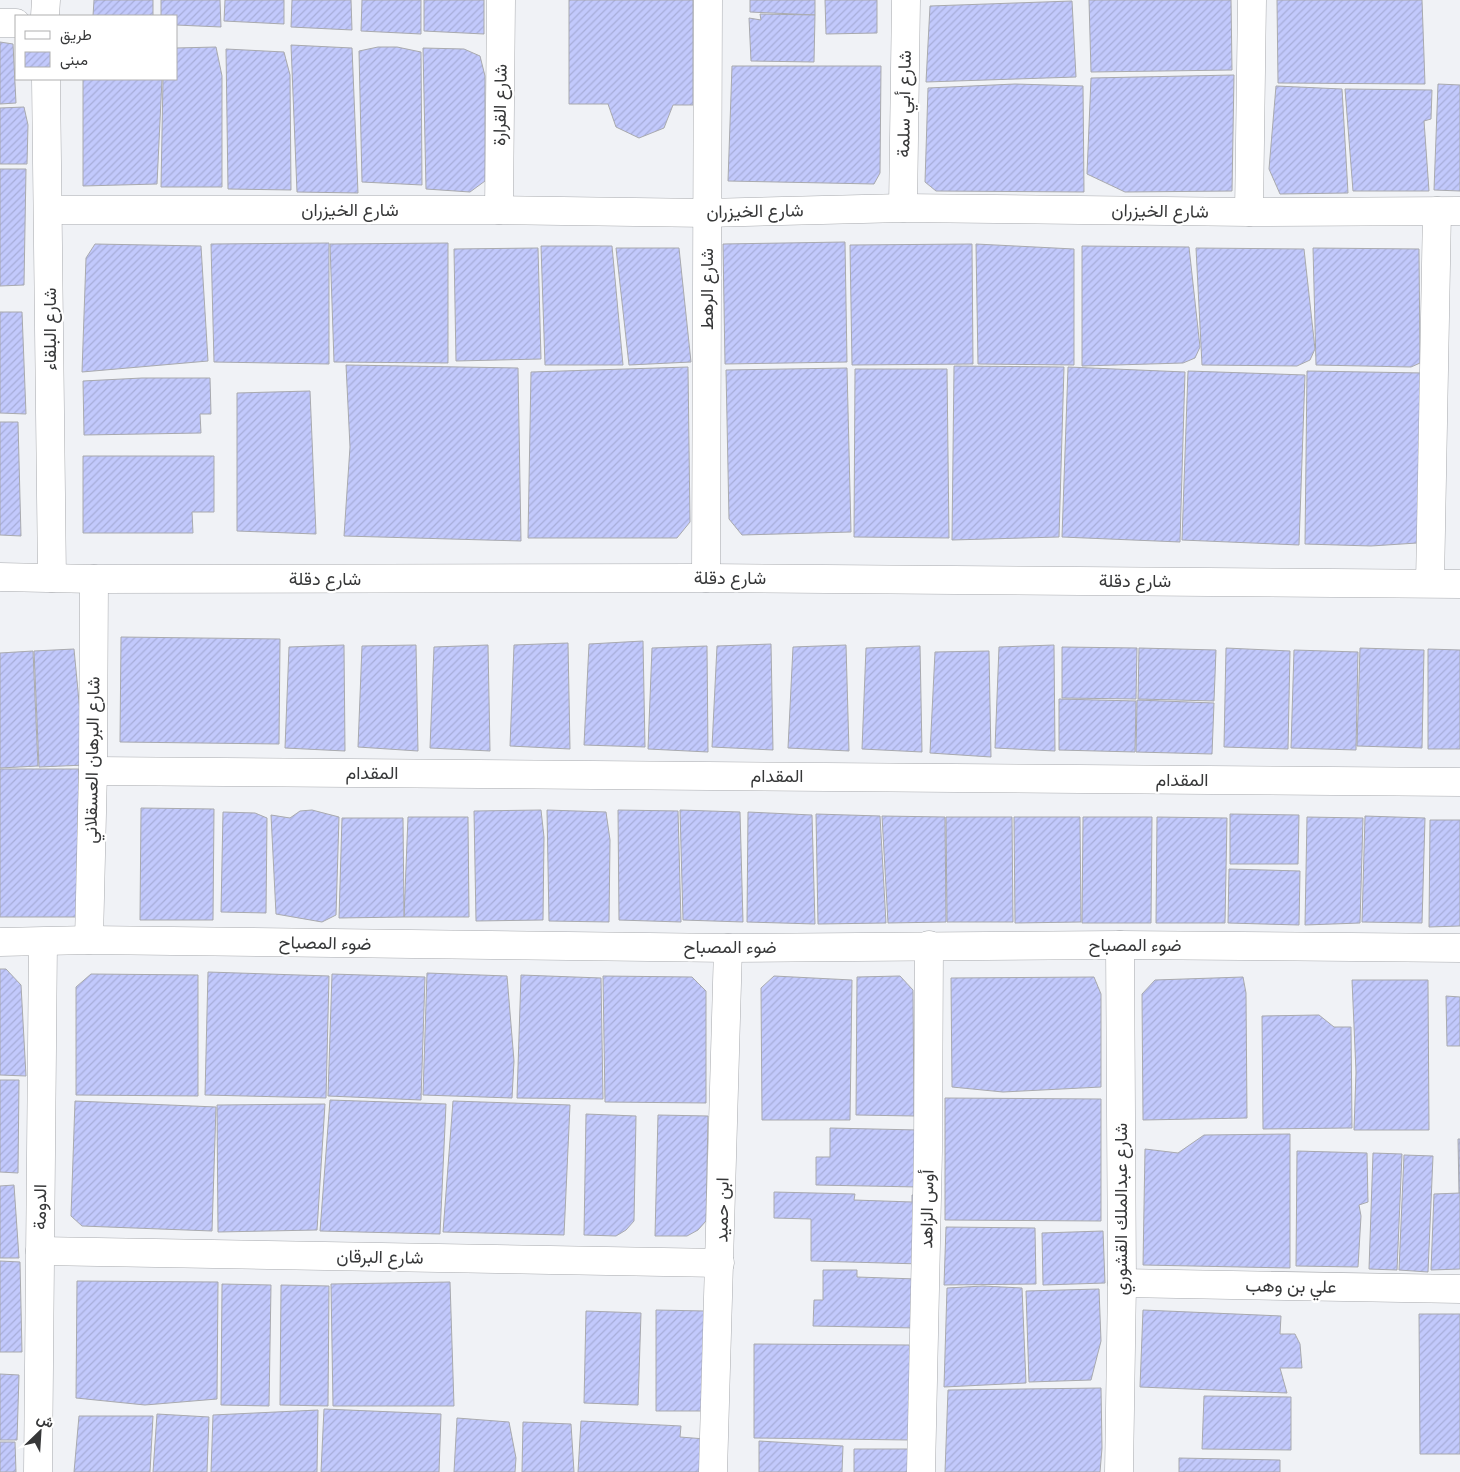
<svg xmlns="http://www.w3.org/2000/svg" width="1460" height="1472" viewBox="0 0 1460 1472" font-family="Figtree,Vazirmatn,sans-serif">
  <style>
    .building { fill: url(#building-hatch); stroke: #a9aaae }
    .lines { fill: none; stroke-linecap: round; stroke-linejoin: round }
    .minor-casing { stroke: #a8aaae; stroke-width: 29 }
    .minor { stroke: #fff; stroke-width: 28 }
    .labels { text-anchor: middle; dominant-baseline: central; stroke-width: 4.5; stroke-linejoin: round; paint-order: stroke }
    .street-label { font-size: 18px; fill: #373839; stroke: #fff }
  </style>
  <defs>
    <pattern id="building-hatch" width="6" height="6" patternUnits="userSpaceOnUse" patternTransform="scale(1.25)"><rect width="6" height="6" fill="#c2c9fc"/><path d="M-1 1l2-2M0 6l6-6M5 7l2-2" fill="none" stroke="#a7add9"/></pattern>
  </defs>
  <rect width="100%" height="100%" fill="#f0f2f6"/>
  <g class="building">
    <polygon points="94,0 153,0 153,16 93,16"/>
    <polygon points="161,0 220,0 221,27 176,25 176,16 161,16"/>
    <polygon points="225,0 284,0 284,24 224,21"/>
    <polygon points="292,0 351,0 352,30 291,27"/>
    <polygon points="362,0 421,0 421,34 361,31"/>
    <polygon points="424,0 484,0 484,34 424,31"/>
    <polygon points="569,0 693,0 693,105 673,105 664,128 639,138 616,127 608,104 569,104"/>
    <polygon points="750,0 815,0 815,15 750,12"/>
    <polygon points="825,0 877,0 877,33 826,34"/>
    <polygon points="1089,0 1231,0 1232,70 1091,72"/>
    <polygon points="1277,0 1422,0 1425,84 1278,83"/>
    <polygon points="1072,1 1076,77 926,82 930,6"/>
    <polygon points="760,14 815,15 814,62 751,61 749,18 761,20"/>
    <polygon points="0,42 13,44 16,103 0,104"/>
    <polygon points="291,45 352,48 358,193 297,192"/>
    <polygon points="216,47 222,76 222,187 161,187 163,79 176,79 176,48"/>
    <polygon points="378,47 397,47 421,52 422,185 362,182 359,51"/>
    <polygon points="423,48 464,49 480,56 485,76 485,181 470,192 426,189"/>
    <polygon points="226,49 284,52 290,75 291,190 228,189"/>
    <polygon points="732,66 881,66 880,173 874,184 728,181"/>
    <polygon points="1234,75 1232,191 1125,192 1087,174 1091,78"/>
    <polygon points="83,79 162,79 157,184 83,186"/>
    <polygon points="1015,84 1083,86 1084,192 936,191 925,182 928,88"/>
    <polygon points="1438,84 1460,85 1460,191 1434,190"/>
    <polygon points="1276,86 1342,89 1348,193 1280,194 1269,169"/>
    <polygon points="1345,89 1432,90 1431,119 1424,121 1429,191 1353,191"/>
    <polygon points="24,107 28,125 27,164 0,164 0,108"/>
    <polygon points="0,169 26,169 24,285 0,286"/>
    <polygon points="845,242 847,362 725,364 723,244"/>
    <polygon points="329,243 329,364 214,362 211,244"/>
    <polygon points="448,243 448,363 334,362 330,244"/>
    <polygon points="95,244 201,246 208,361 82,372 86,258"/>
    <polygon points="972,244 973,364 852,365 850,245"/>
    <polygon points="976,244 1074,249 1074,365 978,364"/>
    <polygon points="541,246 612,246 623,365 545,365"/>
    <polygon points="1082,246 1189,247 1200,347 1195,358 1183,363 1082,366"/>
    <polygon points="538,248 541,359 456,361 454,249"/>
    <polygon points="616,248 679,248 691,362 629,365"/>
    <polygon points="1196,248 1304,249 1315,349 1310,360 1297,366 1202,365"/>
    <polygon points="1313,248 1419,249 1420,363 1411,367 1316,365"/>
    <polygon points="0,312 22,312 26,414 0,413"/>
    <polygon points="346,365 518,368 521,541 344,536 350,447"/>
    <polygon points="954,366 1064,367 1059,537 952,540"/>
    <polygon points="688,367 690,522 677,538 528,538 531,372"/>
    <polygon points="1068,367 1185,372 1180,542 1062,537"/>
    <polygon points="847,368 851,532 742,535 729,519 726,370"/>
    <polygon points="855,369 947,369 949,538 854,537"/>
    <polygon points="1188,371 1305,375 1299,545 1182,540"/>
    <polygon points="1307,371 1423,373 1417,543 1371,546 1305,544"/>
    <polygon points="142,378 210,378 211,414 200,414 201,433 84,435 83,381"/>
    <polygon points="310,391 316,534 237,531 237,393"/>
    <polygon points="0,422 18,422 21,536 0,535"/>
    <polygon points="83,456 214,456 214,512 192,512 193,533 83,533"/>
    <polygon points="121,637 280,639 279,744 120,742"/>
    <polygon points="643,641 645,747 584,745 589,644"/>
    <polygon points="568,643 570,749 510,746 514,645"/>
    <polygon points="771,644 773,750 712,747 717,646"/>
    <polygon points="344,645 345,751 285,748 289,647"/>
    <polygon points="416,645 418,751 358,747 362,646"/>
    <polygon points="488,645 490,751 430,748 434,647"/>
    <polygon points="846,645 849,751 788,748 793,647"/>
    <polygon points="1054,645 1055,751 995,748 999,647"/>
    <polygon points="707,646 708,752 648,749 652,648"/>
    <polygon points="920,646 922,752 862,749 866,648"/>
    <polygon points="1062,647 1137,648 1136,699 1062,698"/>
    <polygon points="1139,648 1216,650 1214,701 1138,699"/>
    <polygon points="1226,648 1290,651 1288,749 1224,747"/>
    <polygon points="1360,648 1424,650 1422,748 1357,746"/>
    <polygon points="74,649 85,765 39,767 34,651"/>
    <polygon points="1428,649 1460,650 1460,749 1428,749"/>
    <polygon points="1294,650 1358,652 1356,750 1291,748"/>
    <polygon points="33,651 38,766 0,768 0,653"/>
    <polygon points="989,651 991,757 930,753 935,652"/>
    <polygon points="1059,699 1136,701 1135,752 1059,750"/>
    <polygon points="1137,700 1214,703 1212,754 1136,752"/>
    <polygon points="0,769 79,769 76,917 0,917"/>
    <polygon points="141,808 214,809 213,920 140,920"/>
    <polygon points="312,810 339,817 336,915 322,922 276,914 271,815 290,818 300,811"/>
    <polygon points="541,810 544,837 543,920 476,921 474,811"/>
    <polygon points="547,810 606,812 610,840 609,922 549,921"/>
    <polygon points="618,810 678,811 681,922 619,920"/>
    <polygon points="680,810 740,812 743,922 683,920"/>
    <polygon points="223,812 255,813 267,818 266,913 221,912"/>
    <polygon points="748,812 812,815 815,924 747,922"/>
    <polygon points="816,814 880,816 886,923 818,924"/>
    <polygon points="1230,814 1299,815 1298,864 1230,864"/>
    <polygon points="882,816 945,817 946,922 888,923"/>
    <polygon points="1365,816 1425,818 1422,923 1362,922"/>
    <polygon points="408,817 468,817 469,917 404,917"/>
    <polygon points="946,817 1012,817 1013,922 947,922"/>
    <polygon points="1014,817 1080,817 1081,922 1015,923"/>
    <polygon points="1083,817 1152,817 1151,923 1082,923"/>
    <polygon points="1157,817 1227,818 1225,923 1156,923"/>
    <polygon points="1307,817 1363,818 1360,923 1305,925"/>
    <polygon points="342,818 403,818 404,917 339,918"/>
    <polygon points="1430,820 1460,820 1460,926 1429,927"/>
    <polygon points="1229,869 1300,871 1299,925 1228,923"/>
    <polygon points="0,969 6,969 21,985 26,1076 0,1075"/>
    <polygon points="208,972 329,976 326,1098 205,1095"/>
    <polygon points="427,973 507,976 514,1061 512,1098 423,1095"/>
    <polygon points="91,974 198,975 198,1096 76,1095 76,987"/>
    <polygon points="332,974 425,977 421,1100 328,1096"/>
    <polygon points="521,975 601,978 603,1099 517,1098"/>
    <polygon points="603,976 692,977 706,991 706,1103 605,1102"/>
    <polygon points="774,976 852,980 850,1120 762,1120 761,988"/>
    <polygon points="900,976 913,990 914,1116 856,1115 857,977"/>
    <polygon points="1094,977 1101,994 1101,1087 1003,1092 952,1087 951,978"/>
    <polygon points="1243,977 1246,993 1247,1118 1143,1120 1142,994 1155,980"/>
    <polygon points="1352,980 1428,980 1429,1130 1354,1130 1356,1072"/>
    <polygon points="1446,996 1460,997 1460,1046 1447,1046"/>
    <polygon points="1319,1015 1334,1027 1351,1027 1352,1128 1263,1129 1262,1016"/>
    <polygon points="0,1080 19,1080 18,1173 0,1172"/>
    <polygon points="945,1098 1101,1099 1101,1221 945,1220"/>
    <polygon points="330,1100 446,1104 440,1234 320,1231"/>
    <polygon points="75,1101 216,1107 212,1231 82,1226 71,1216"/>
    <polygon points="453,1101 570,1105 564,1235 443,1232"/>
    <polygon points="325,1104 317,1230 218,1232 217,1105"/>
    <polygon points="586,1114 636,1116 634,1221 626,1230 616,1236 584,1235"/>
    <polygon points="658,1115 708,1116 706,1221 698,1230 687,1236 655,1236"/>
    <polygon points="830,1128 918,1130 918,1187 816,1185 816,1157 830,1157"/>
    <polygon points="1290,1134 1290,1268 1143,1265 1145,1149 1178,1153 1204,1135"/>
    <polygon points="1458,1139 1460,1139 1460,1193 1459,1193"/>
    <polygon points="1297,1151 1367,1153 1368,1202 1359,1205 1361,1216 1358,1267 1296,1266"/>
    <polygon points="1373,1153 1402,1154 1397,1270 1369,1269"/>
    <polygon points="1404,1155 1433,1156 1428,1272 1399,1270"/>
    <polygon points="14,1185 19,1258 0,1258 0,1186"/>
    <polygon points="774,1192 855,1194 854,1200 912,1202 912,1195 923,1195 922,1264 811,1261 811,1219 774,1218"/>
    <polygon points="1460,1193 1460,1269 1431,1270 1434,1194"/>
    <polygon points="946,1227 1035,1228 1036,1284 944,1285"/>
    <polygon points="1103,1231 1105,1283 1043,1285 1042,1233"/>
    <polygon points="0,1261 20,1262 22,1352 0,1352"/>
    <polygon points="823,1270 857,1270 857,1277 917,1279 916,1328 813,1326 814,1300 823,1300"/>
    <polygon points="77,1281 218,1282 217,1399 145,1405 76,1398"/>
    <polygon points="450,1282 454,1406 333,1406 331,1284"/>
    <polygon points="222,1284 271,1285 269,1406 221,1405"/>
    <polygon points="281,1285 329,1286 328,1406 280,1405"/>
    <polygon points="983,1286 1022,1288 1026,1383 944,1387 947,1288"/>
    <polygon points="1099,1289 1101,1341 1091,1380 1029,1382 1026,1291"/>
    <polygon points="656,1310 705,1311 703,1411 656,1411"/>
    <polygon points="1143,1310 1281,1316 1280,1334 1295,1334 1300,1344 1302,1368 1280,1368 1287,1393 1140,1387"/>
    <polygon points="586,1311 641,1313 638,1405 584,1403"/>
    <polygon points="1419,1314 1460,1314 1460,1454 1420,1454"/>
    <polygon points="754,1344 909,1345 913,1362 909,1440 754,1438"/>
    <polygon points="0,1374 19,1375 17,1440 0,1440"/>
    <polygon points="1101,1388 1102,1448 1100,1472 945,1472 948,1390"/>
    <polygon points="1204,1396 1291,1397 1291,1450 1202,1449"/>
    <polygon points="324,1409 441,1414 439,1472 321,1472"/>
    <polygon points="318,1410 317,1472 211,1472 213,1415"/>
    <polygon points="157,1414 209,1417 207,1472 153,1472"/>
    <polygon points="79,1416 153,1416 150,1472 74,1472"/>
    <polygon points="457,1418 509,1422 516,1458 515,1472 454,1472"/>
    <polygon points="581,1421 681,1426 680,1437 705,1439 703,1472 578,1472"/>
    <polygon points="523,1422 571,1424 574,1472 522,1472"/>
    <polygon points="759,1441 843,1446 842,1472 759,1472"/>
    <polygon points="0,1442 15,1442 16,1472 0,1472"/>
    <polygon points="854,1449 912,1449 913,1472 854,1472"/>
    <polygon points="1179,1458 1280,1460 1280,1472 1179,1472"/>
  </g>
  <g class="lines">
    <defs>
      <g id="minor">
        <polyline points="45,16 46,0"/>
        <polyline points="0,23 16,23"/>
        <polyline points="46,79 52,578"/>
        <polyline points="903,208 906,0"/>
        <polyline points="49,210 499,210 707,213 903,208 1249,212 1460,211"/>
        <polyline points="499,210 501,0"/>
        <polyline points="1249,212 1252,0"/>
        <polyline points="0,577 94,579 706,578 1460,584"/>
        <polyline points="706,578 708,0"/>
        <polyline points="1430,583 1437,211"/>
        <polyline points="93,771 1460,782"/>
        <polyline points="89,940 93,771 94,579"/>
        <polyline points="0,942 89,940 728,948 1120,945 1460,948"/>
        <polyline points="40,1251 720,1263"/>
        <polyline points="1122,1283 1460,1289"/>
        <polyline points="38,1472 43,942"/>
        <polyline points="713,1472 728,948"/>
        <polyline points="921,1472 928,1151 929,945"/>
        <polyline points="1119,1472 1122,1283 1120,945"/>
      </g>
    </defs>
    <use href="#minor" class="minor-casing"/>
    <use href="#minor" class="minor"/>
  </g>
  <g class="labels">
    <g class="street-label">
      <text transform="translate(904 104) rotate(-89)">شارع أبي سلمة</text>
      <text transform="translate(500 105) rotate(-89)">شارع القرارة</text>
      <text x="350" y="210">شارع الخيزران</text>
      <text transform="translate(755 211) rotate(-1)">شارع الخيزران</text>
      <text transform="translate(1160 211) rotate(1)">شارع الخيزران</text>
      <text transform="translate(707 289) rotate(-90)">شارع الرهط</text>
      <text transform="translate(50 329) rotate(-90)">شارع البلقاء</text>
      <text x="730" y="578">شارع دقلة</text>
      <text x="325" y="579">شارع دقلة</text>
      <text x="1135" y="581">شارع دقلة</text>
      <text transform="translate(92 760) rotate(-89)">شارع البرهان العسقلاني</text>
      <text x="372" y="773">المقدام</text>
      <text x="777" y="776">المقدام</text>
      <text x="1182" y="780">المقدام</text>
      <text transform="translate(325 943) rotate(1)">ضوء المصباح</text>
      <text x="1135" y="945">ضوء المصباح</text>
      <text x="730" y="947">ضوء المصباح</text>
      <text transform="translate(40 1207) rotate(-89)">الدومة</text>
      <text transform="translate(927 1209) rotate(-89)">أوس الزاهد</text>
      <text transform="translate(1121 1209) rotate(-90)">شارع عبدالملك القشوري</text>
      <text transform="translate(722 1210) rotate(-89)">ابن حميد</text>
      <text transform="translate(380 1257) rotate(1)">شارع البرقان</text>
      <text transform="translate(1291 1286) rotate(1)">علي بن وهب</text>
    </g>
  </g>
  <rect x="15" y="15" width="162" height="65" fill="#ffffff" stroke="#afafb0"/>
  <rect x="25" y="31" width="25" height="8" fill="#ffffff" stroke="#afafb0"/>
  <text x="60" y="40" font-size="15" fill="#373839">طريق</text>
  <rect x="25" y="52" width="25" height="15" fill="url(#building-hatch)" stroke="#afafb0"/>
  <text x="60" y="65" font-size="15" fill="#373839">مبنى</text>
  <g transform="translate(40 1432) rotate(25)" stroke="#ffffff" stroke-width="4" paint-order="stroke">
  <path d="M0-4L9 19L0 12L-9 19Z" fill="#373839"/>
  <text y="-8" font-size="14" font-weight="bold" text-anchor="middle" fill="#373839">ش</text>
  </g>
</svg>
